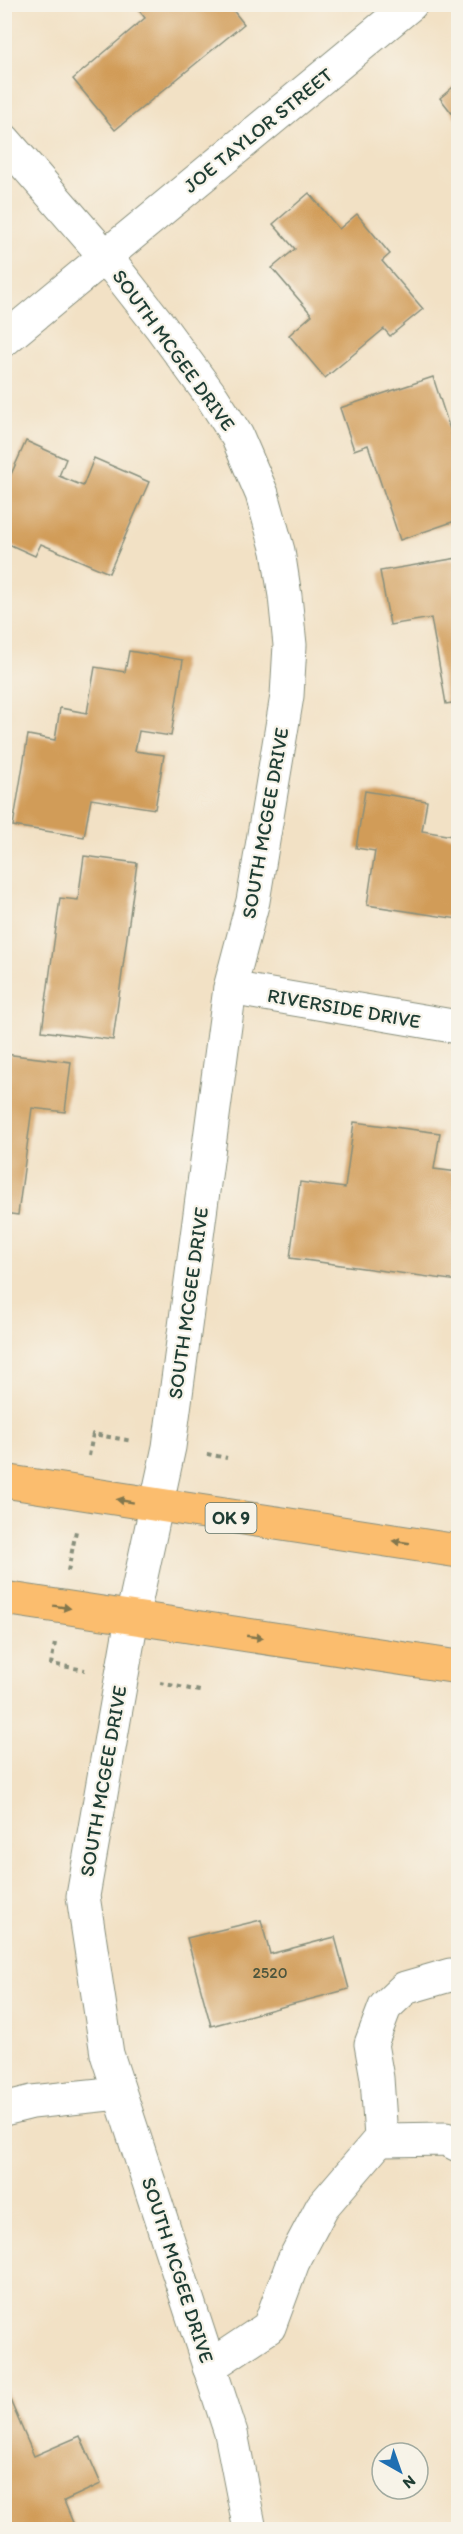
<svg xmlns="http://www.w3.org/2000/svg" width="463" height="2534" viewBox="0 0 463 2534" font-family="Itim,sans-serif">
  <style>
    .building { fill: #d19c58 }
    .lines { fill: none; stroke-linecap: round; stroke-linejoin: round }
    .minor-casing { stroke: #888f7c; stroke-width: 35 }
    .highway-casing { stroke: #888f7c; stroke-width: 35 }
    .path { stroke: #888f7c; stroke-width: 4; stroke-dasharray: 4.5 4.5; stroke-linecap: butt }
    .minor { stroke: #fff; stroke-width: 33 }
    .highway { stroke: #fbbd6e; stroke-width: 33 }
    .oneway { fill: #82774e }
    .labels { text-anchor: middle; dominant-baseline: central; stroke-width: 4.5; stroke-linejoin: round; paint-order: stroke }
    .number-label { font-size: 16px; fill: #4c553d }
    .shield { fill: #f7f3e8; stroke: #60746a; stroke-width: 1.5 }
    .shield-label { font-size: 18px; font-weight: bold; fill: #1f3d34 }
    .street-label { font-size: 20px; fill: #1f3d34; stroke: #f7f3e8 }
  </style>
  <rect width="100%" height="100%" fill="#f7f3e8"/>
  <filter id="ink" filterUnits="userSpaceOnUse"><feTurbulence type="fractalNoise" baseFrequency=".0167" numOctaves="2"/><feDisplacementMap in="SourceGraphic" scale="12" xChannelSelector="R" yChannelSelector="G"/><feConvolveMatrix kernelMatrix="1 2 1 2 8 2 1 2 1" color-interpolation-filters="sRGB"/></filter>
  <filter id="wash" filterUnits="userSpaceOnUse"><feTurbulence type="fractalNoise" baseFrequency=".008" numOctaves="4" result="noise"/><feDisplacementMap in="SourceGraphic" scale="24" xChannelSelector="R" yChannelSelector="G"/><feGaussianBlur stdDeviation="1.35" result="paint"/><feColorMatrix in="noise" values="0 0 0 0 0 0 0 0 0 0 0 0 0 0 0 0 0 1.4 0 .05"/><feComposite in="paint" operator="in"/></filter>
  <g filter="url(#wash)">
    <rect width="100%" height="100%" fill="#f2e1c5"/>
    <g id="blocks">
      <g class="building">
        <polygon points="134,4 228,4 244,24 115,130 73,79 145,18"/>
        <polygon points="458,83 458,121 440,98"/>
        <polygon points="309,193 339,229 357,214 390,254 382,261 423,309 390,336 384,329 325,378 289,335 312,315 272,268 295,249 273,224"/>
        <polygon points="433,377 458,454 458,520 400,540 368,445 354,450 340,408"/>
        <polygon points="26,441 66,459 59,476 83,486 94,458 149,482 109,573 41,544 35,556 4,542 4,490"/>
        <polygon points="458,558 458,702 446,704 431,618 390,625 380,571"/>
        <polygon points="129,651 183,660 171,736 139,731 135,751 164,755 155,809 91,799 84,837 13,826 28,735 55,740 60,708 87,713 95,667 125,672"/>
        <polygon points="365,791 427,801 422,831 458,837 458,919 367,905 375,851 356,848"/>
        <polygon points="84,856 137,863 113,1040 42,1031 60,898 78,900"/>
        <polygon points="4,1054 71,1062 65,1112 32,1108 18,1215 4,1213"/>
        <polygon points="354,1122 440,1133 434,1169 458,1172 458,1281 290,1258 300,1182 345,1188"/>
        <polygon points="261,1920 270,1954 335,1937 349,1989 211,2026 187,1938"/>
        <polygon points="4,2386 34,2456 80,2436 101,2484 64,2501 76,2530 4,2530"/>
      </g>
    </g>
  </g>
  <g filter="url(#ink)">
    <use href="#blocks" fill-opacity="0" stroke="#888f7c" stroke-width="1.5"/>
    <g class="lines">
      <defs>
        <g id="minor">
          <polyline points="4,140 105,256 160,326 212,397 237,436 262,494 278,551 285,596 290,645 287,696 253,901 230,988 169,1447 132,1618 83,1896 107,2054 231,2433 250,2530"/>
          <polyline points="4,340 411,4"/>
          <polyline points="230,988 458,1027"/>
          <polyline points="4,2109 32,2102 119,2093"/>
          <polyline points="381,2138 384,2140 446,2139 458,2145"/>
          <polyline points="209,2367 269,2327 293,2262 322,2207 381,2138 377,2078 371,2044 385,2007 405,1988 450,1975 458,1976"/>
        </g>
        <g id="highway">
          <polyline points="4,1481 458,1551"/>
          <polyline points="4,1598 458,1667"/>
        </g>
      </defs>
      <use href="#minor" class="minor-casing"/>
      <use href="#highway" class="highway-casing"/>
      <g class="path">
        <polyline points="207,1454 227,1458"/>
        <polyline points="89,1456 93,1434 132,1441"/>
        <polyline points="68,1571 76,1531"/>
        <polyline points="55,1643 51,1664 85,1670"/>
        <polyline points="160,1683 200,1691"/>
      </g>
      <use href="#minor" class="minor"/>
      <use href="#highway" class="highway"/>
    </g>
    <defs><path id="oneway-solid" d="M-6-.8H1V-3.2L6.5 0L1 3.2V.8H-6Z" transform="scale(1.5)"/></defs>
    <g class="oneway">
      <use href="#oneway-solid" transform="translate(125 1501) rotate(-170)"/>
      <use href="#oneway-solid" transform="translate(401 1542) rotate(-172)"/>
      <use href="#oneway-solid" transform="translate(62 1607) rotate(9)"/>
      <use href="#oneway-solid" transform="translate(255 1637) rotate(8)"/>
    </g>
  </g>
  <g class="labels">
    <g class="number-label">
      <text x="270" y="1972">2520</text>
    </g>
    <rect class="shield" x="205.5" y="1503" width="51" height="30" rx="4.5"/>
    <g class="shield-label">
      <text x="231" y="1518">OK 9</text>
    </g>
    <g class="street-label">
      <text transform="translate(258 130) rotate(-39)">JOE TAYLOR STREET</text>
      <text transform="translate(174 350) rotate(54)">SOUTH MCGEE DRIVE</text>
      <text transform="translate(265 823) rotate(-80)">SOUTH MCGEE DRIVE</text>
      <text transform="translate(344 1008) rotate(10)">RIVERSIDE DRIVE</text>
      <text transform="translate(188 1303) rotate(-82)">SOUTH MCGEE DRIVE</text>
      <text transform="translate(103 1781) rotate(-80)">SOUTH MCGEE DRIVE</text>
      <text transform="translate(178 2270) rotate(72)">SOUTH MCGEE DRIVE</text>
    </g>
  </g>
  <rect width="463" height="2534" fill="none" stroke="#f7f3e8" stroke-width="24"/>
  <g transform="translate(400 2471) rotate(140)"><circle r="28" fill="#f7f3e8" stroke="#a1aaa0" stroke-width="1.5"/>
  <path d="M0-4.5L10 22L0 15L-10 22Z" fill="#1f6fb2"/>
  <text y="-9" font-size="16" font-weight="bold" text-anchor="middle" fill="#1f3d34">N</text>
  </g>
</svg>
